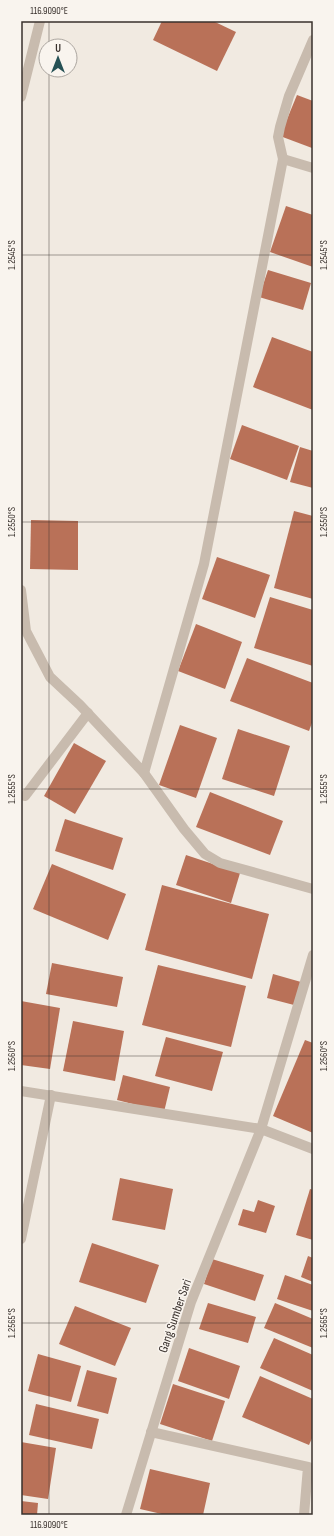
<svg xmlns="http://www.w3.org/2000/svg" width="334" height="1536" viewBox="0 0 334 1536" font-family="'Sofia Sans Condensed',sans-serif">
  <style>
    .building { fill: #b97158 }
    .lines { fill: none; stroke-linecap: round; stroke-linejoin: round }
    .street { stroke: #c8bbae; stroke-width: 10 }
    .ticks { fill: none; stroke: #38302c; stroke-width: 1; stroke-opacity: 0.45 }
    .labels { text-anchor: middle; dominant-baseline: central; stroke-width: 3; stroke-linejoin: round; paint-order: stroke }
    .street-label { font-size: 13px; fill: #38302c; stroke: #f9f4ee }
    .neatline { fill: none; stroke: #38302c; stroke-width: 1.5 }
    .ticks-label { font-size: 10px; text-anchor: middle; fill: #38302c }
  </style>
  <rect width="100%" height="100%" fill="#f1eae1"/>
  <g class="building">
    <polygon points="162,21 213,21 236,32 217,71 153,40"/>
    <polygon points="297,95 313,101 313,146 312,148 280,136"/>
    <polygon points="286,206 313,215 313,267 270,252"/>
    <polygon points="268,270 311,283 303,310 259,297"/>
    <polygon points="272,337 313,352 313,410 253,387"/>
    <polygon points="242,425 299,446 287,480 230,459"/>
    <polygon points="300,447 313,451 313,488 290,482"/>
    <polygon points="294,511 313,516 313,599 274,588"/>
    <polygon points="31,520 78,521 78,570 30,569"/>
    <polygon points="217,557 270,575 255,618 202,599"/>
    <polygon points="270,597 313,610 313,666 254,648"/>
    <polygon points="196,624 242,642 225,689 178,671"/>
    <polygon points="247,658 313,683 313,720 309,731 230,701"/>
    <polygon points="180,725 217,738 196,798 159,785"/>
    <polygon points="238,729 290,746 274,796 222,779"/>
    <polygon points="74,743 106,761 75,814 44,796"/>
    <polygon points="210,792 283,821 270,855 196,827"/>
    <polygon points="65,819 123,838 113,870 55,851"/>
    <polygon points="186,855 240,873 231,903 176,885"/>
    <polygon points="52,864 126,894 108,940 33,909"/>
    <polygon points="162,885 269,914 252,979 145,950"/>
    <polygon points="52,963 123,977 117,1007 46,994"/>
    <polygon points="158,965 246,986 231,1047 142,1025"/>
    <polygon points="273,974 301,982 294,1005 267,998"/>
    <polygon points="21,1001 60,1008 50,1069 21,1065"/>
    <polygon points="73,1021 124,1031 115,1081 63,1071"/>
    <polygon points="166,1037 223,1052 212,1091 155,1076"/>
    <polygon points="305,1040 313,1043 313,1133 273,1116"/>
    <polygon points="123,1075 170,1087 164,1112 117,1100"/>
    <polygon points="120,1178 173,1189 165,1230 112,1220"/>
    <polygon points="310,1189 313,1190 313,1240 296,1235"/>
    <polygon points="258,1200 275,1206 266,1233 238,1225 243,1209 254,1212"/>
    <polygon points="92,1243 159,1265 146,1303 79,1282"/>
    <polygon points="308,1256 313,1258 313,1282 301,1277"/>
    <polygon points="212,1259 264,1275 255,1301 204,1284"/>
    <polygon points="285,1275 313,1285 313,1311 277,1299"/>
    <polygon points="208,1303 256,1317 248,1343 199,1329"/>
    <polygon points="275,1303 313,1319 313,1348 264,1328"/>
    <polygon points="75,1306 131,1328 115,1366 59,1344"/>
    <polygon points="274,1338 313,1355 313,1391 260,1368"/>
    <polygon points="189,1348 240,1366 229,1399 178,1381"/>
    <polygon points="38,1354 81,1366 71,1402 28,1391"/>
    <polygon points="87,1370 117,1378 108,1414 77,1406"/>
    <polygon points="260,1376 313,1399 313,1436 309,1445 242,1417"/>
    <polygon points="173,1384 225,1401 212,1441 160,1424"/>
    <polygon points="36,1404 99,1419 92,1449 29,1435"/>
    <polygon points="21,1442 56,1448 48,1499 21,1495"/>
    <polygon points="150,1469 210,1483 203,1515 166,1515 140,1509"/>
    <polygon points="21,1501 38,1503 37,1515 21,1515"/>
  </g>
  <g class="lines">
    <g class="street">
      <polyline points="21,97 40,21"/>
      <polyline points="283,159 313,168"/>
      <polyline points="21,590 26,631 50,677 80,705 144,773 204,564 283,159 278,137 280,127 289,96 313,40"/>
      <polyline points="144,773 184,829 205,854 220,863 313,889"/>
      <polyline points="25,796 88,713"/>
      <polyline points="21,1091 261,1129 313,1149"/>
      <polyline points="21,1239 51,1095"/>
      <polyline points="151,1432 308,1467 304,1515"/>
      <polyline points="126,1515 191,1302 261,1129 313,955"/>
    </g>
  </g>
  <path class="ticks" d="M49,21V46M49,70V1515M21,255H313M21,522H313M21,789H313M21,1056H313M21,1323H313"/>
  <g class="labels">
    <g class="street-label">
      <text transform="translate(175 1316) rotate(-71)">Gang Sumber Sari</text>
    </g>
  </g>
  <rect width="334" height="1536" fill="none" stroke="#f9f4ee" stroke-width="44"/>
  <g transform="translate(58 58)"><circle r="19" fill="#f9f4ee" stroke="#aca6a0"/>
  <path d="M0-3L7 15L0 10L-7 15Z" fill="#265155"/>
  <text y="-6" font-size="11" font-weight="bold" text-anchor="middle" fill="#38302c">U</text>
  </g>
  <rect x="22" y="22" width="290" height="1492" class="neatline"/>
  <g class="ticks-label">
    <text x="49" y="14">116.9090°E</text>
    <text transform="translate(11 255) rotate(-90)" y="4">1.2545°S</text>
    <text transform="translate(323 255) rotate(-90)" y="4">1.2545°S</text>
    <text transform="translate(11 522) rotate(-90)" y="4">1.2550°S</text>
    <text transform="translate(323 522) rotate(-90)" y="4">1.2550°S</text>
    <text transform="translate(11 789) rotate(-90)" y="4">1.2555°S</text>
    <text transform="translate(323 789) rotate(-90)" y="4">1.2555°S</text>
    <text transform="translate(11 1056) rotate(-90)" y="4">1.2560°S</text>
    <text transform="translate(323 1056) rotate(-90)" y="4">1.2560°S</text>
    <text transform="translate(11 1323) rotate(-90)" y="4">1.2565°S</text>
    <text transform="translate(323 1323) rotate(-90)" y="4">1.2565°S</text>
    <text x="49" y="1528">116.9090°E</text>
  </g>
</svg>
